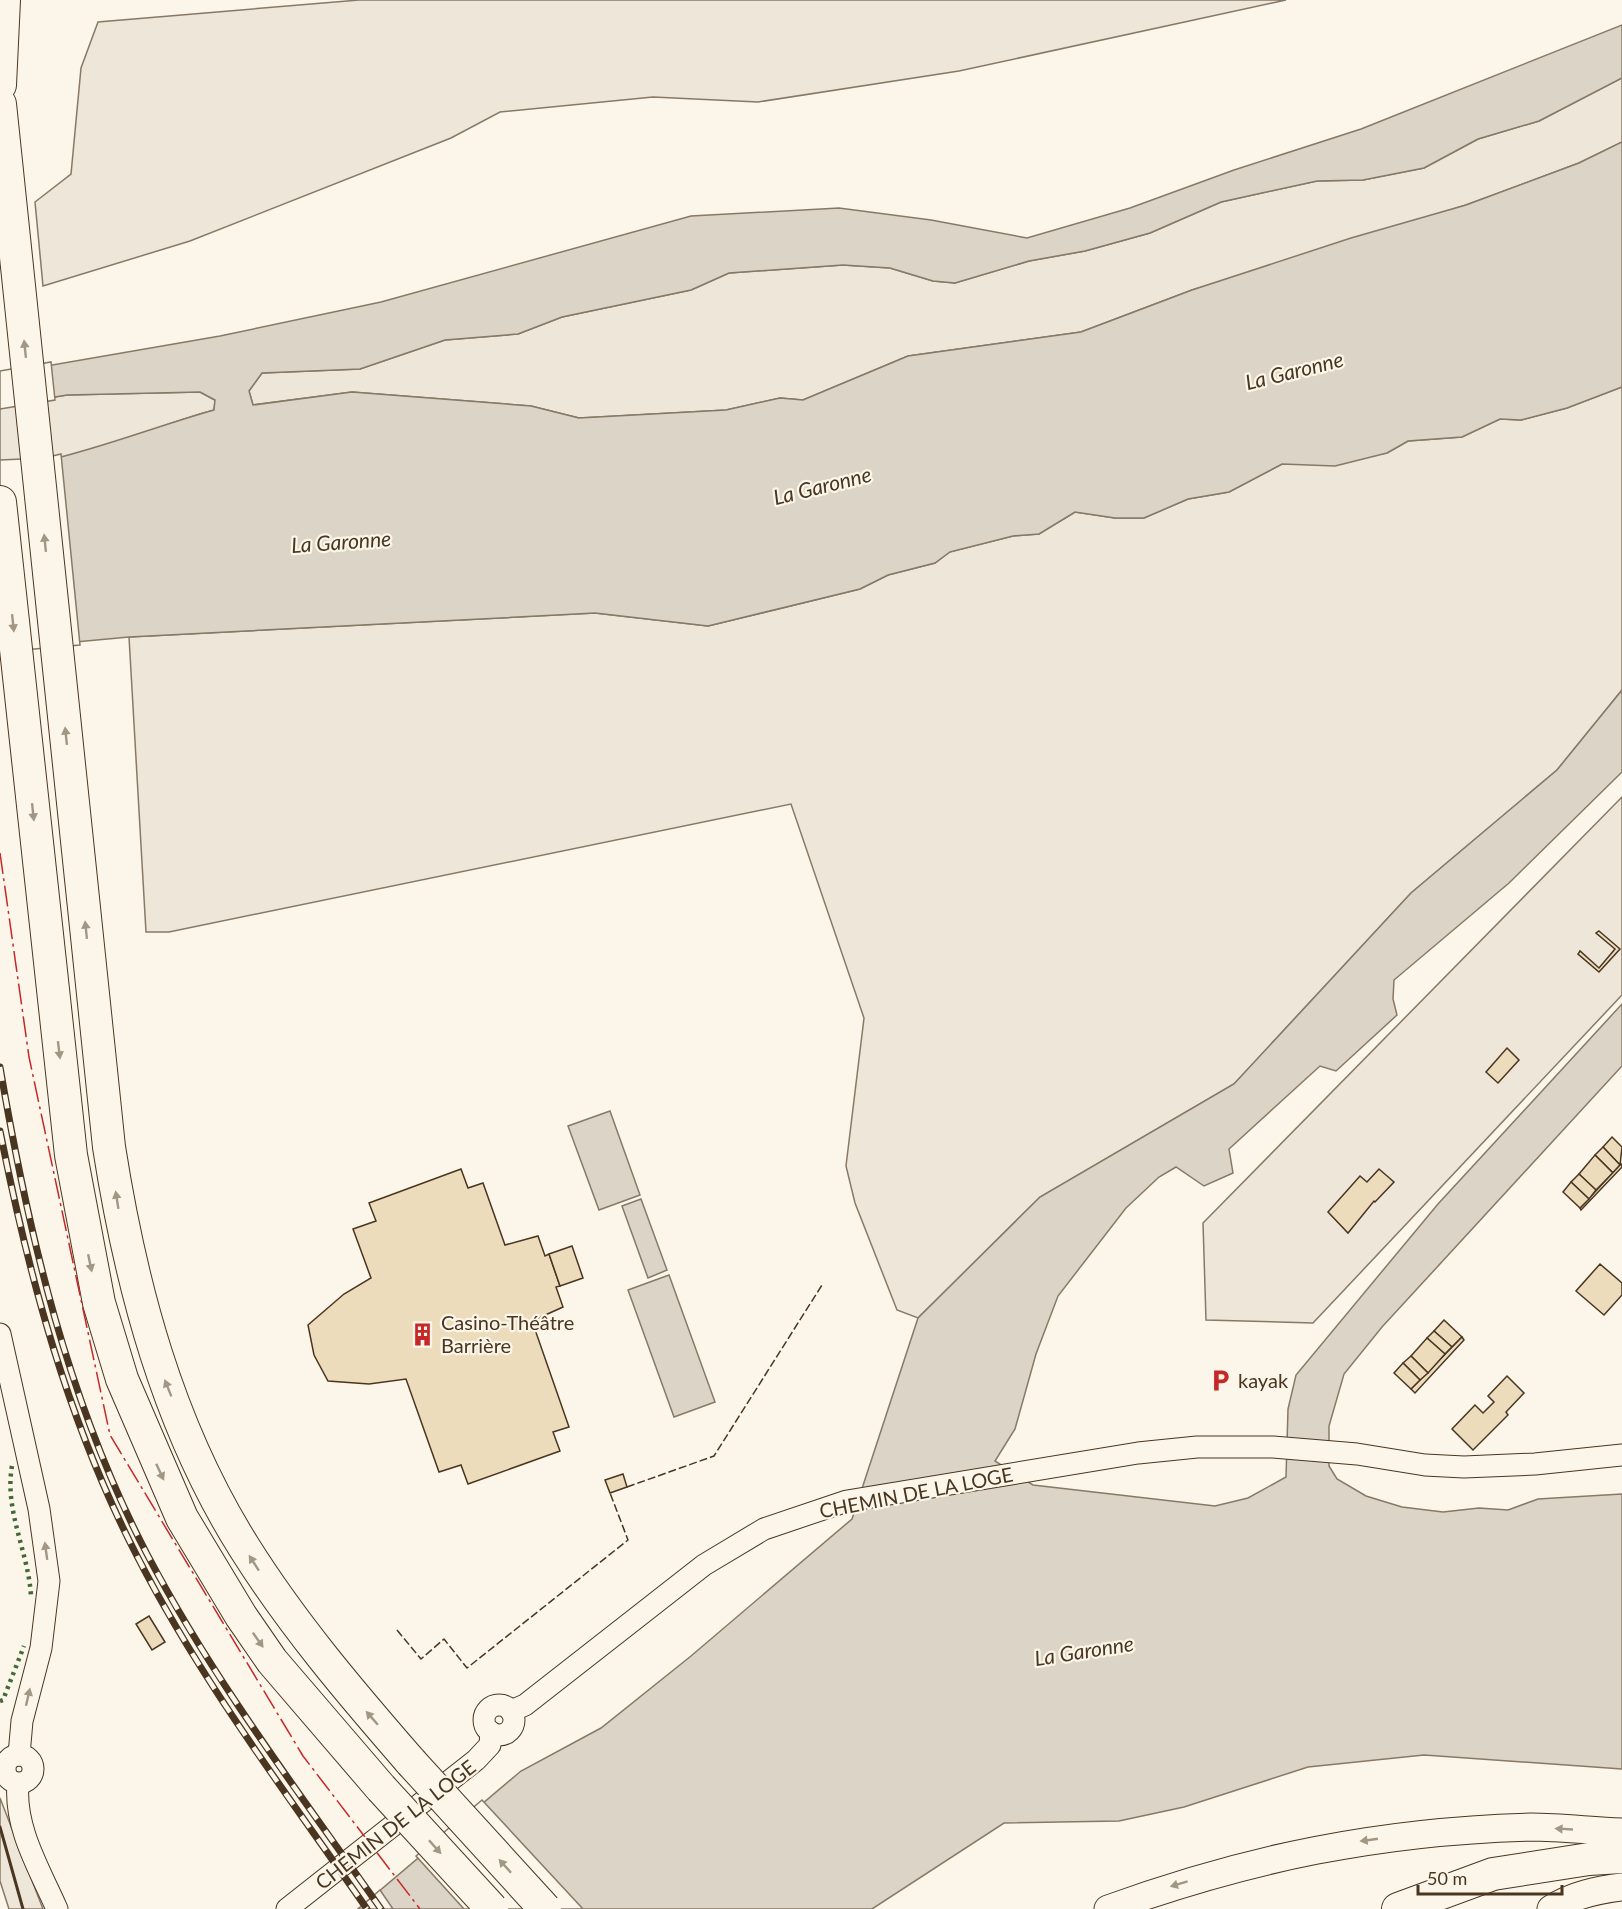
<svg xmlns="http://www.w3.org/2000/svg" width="1622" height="1909" viewBox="0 0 1622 1909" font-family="Lato,sans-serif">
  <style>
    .green { fill: #ede6d9; stroke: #887966; stroke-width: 1.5 }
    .water { fill: #dcd4c6; stroke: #887966; stroke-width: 1.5 }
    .pier { fill: #fbf6e9; stroke: #887966; stroke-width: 1.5 }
    .building { fill: #ecdcbc; stroke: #4a3520; stroke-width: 1.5 }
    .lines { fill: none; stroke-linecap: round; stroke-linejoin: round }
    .minor-casing { stroke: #4a3520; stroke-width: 23 }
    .major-casing { stroke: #4a3520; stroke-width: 29 }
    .highway-casing { stroke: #4a3520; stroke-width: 34 }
    .minor { stroke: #fbf6e9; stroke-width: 21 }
    .major { stroke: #fbf6e9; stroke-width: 27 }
    .highway { stroke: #fbf6e9; stroke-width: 32 }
    .rail-casing { stroke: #4a3520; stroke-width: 7 }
    .rail { stroke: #fbf6e9; stroke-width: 4.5; stroke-dasharray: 14; stroke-linecap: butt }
    .highway-bridge-casing { stroke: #4a3520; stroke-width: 34; stroke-linecap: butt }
    .highway-bridge { stroke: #fbf6e9; stroke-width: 32 }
    .hedge { stroke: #436837; stroke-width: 4.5; stroke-dasharray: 3 4.5; stroke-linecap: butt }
    .fence { stroke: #4a3520; stroke-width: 1.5; stroke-dasharray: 8 3; stroke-linecap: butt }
    .wall { stroke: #4a3520; stroke-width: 3 }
    .power { stroke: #c62828; stroke-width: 1.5; stroke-dasharray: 21 4.5 3 4.5; stroke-linecap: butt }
    .oneway { fill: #a29684 }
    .labels { text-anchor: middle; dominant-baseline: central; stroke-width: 4.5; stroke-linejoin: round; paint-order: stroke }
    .poi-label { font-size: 20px; fill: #4a3520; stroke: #fbf6e9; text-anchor: start }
    .street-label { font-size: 20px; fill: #4a3520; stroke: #fbf6e9 }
    .water-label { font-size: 21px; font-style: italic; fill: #4a3520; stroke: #fbf6e9 }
  </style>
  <rect width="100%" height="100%" fill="#fbf6e9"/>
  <g class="green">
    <polygon points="359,0 1286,0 959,71 758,102 653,97 500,112 451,138 190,241 43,286 35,202 71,174 81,68 98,22"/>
    <polygon points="1622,78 1622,142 1579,163 1466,205 1192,290 1081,332 908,356 803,400 780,398 726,410 579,418 531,406 352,392 253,405 249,391 262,373 360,369 445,340 518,334 562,317 691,290 729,273 843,265 890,268 933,281 955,283 1029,261 1085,251 1150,233 1221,202 1317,181 1363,180 1424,168 1478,139 1539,121"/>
    <polygon points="1622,387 1622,690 1557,770 1411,893 1234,1084 1040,1197 918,1318 897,1310 855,1203 846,1166 864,1018 791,804 169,932 146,932 129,637 595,613 708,626 860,589 888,575 935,563 949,552 1013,536 1039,534 1075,512 1115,518 1144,518 1188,499 1229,492 1282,464 1307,464 1387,453 1408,441 1462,437 1500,419 1521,420 1567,408"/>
    <path d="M200,392L215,400L214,410C158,425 104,451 46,461C31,463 15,462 0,463V406L67,395Z"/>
    <polygon points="1622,797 1622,995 1313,1323 1206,1320 1203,1223"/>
    <polygon points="0,1798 43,1909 9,1909 0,1881"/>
  </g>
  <g class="water">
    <path d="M1622,25V78L1539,121L1478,139L1424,168L1363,180L1317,181L1221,202L1150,233L1085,251L1029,261L955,283L933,281L890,268L843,265L729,273L691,290L562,317L518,334L445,340L360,369L262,373L249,391L253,405L352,392L531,406L579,418L726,410L780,398L803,400L908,356L1081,332L1192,290L1351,238L1466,205L1579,163L1622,142V387L1567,408L1521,420L1500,419L1462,437L1408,441L1387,453L1335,466L1282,464L1229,492L1188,499L1144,518H1115L1075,512L1039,534L1013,536L950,552L935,563L888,575L860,589L708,626L595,613L129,637L0,649L45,461C102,448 157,426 214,410L215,400L200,392L67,395L0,406V374L220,336L381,302L691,216L839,208L931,220L1027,238L1130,208L1234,170L1361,129Z"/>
    <polygon points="1622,690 1622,772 1509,883 1394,980 1393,999 1397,1015 1336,1071 1320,1066 1229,1149 1233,1173 1204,1186 1176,1167 1159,1177 1126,1208 1058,1296 1036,1354 1015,1429 995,1461 1033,1485 1215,1506 1248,1498 1286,1477 1288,1409 1296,1375 1438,1204 1622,1004 1622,1066 1382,1327 1344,1374 1329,1426 1329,1466 1337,1479 1366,1496 1402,1507 1443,1512 1479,1508 1508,1510 1538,1499 1622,1494 1622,1769 1424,1755 1308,1767 1184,1807 1119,1821 1004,1823 872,1909 358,1909 521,1771 601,1728 691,1656 852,1519 918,1318 1040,1197 1234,1084 1411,893 1557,770"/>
    <polygon points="610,1111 640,1195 599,1210 568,1126"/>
    <polygon points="641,1199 667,1270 648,1278 622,1206"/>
    <polygon points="669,1275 715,1402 674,1417 628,1290"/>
  </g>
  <g class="pier">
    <polygon points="51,362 55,400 0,409 0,371"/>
    <polygon points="61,454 80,645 0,652 0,460 44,458"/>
    <polygon points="482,1800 583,1909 464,1909 416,1856"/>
    <polygon points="380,1890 393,1909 358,1909"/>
  </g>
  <g class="building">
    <polygon points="1599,931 1620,949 1599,972 1578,954 1580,951 1599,968 1615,949 1596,933"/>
    <polygon points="1507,1048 1519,1060 1498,1083 1486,1072"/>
    <polygon points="1612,1137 1622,1147 1620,1165 1603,1147"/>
    <polygon points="1603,1147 1620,1165 1613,1173 1595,1155"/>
    <polygon points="1595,1155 1613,1173 1596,1190 1579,1174"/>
    <polygon points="1621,1164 1622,1167 1581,1210 1580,1208"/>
    <polygon points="461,1169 468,1188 483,1183 505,1245 538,1236 545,1256 549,1254 560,1286 556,1287 563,1307 532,1321 569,1427 553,1432 560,1451 468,1484 461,1465 439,1472 406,1379 369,1384 328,1381 314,1355 308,1325 344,1294 371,1278 353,1229 376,1221 369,1203"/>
    <polygon points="1379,1169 1394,1182 1375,1202 1374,1201 1348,1233 1328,1212 1360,1176 1367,1182"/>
    <polygon points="1579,1174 1596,1190 1589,1199 1571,1182"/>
    <polygon points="1571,1182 1589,1199 1580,1208 1563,1192"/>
    <polygon points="572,1246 583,1278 560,1286 549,1254"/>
    <polygon points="1600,1264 1622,1283 1622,1295 1604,1315 1576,1291"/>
    <polygon points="1444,1320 1462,1337 1452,1347 1434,1331"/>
    <polygon points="1434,1331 1452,1347 1445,1354 1427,1338"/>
    <polygon points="1462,1337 1464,1340 1415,1393 1411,1389"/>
    <polygon points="1427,1338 1445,1354 1428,1373 1411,1356"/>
    <polygon points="1411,1356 1428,1373 1420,1380 1403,1363"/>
    <polygon points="1403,1363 1420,1380 1411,1389 1394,1373"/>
    <polygon points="1507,1376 1524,1393 1506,1412 1508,1415 1473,1450 1452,1429 1475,1405 1483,1413 1494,1402 1488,1396"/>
    <polygon points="623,1474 627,1487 610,1493 605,1480"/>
    <polygon points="149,1616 165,1642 152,1650 136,1624"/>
  </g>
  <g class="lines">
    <defs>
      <g id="minor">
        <polyline points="0,1334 39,1509 49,1581 41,1648 22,1721 19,1755"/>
        <circle cx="499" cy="1720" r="15"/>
        <polyline points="511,1711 525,1705 704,1565 764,1529 847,1501 1138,1453 1197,1447 1273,1447 1357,1454 1425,1465 1464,1467 1535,1464 1622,1455"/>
        <circle cx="19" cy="1769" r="14"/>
        <path d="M18,1784C14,1828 40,1870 57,1909"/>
        <polyline points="287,1909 476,1760 490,1745 491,1732"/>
      </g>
      <g id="major">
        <path d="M1108,1909C1248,1858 1381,1831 1531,1827C1561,1827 1592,1831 1622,1832"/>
        <path d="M1551,1909C1572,1895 1597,1890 1622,1887"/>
      </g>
      <g id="highway">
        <polyline points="0,85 4,0"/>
        <path d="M0,104L109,1147C131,1287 168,1426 244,1547C293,1625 351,1693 411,1762"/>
        <polyline points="0,502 71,1155 99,1303 122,1379 182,1518 241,1616 272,1661 381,1788"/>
        <polyline points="1398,1909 1493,1874 1589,1859 1622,1857"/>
      </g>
    </defs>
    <use href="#minor" class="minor-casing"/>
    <use href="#major" class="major-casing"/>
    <use href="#highway" class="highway-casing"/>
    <use href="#minor" class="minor"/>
    <use href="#major" class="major"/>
    <use href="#highway" class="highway"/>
    <defs>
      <g id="rail">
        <path d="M0,1067C29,1237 68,1403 148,1556C214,1681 300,1794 381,1909"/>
        <path d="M0,1131C29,1278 68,1422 137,1556C201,1681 287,1794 367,1909"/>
      </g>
    </defs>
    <use href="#rail" class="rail-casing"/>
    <use href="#rail" class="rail"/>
    <defs>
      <g id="highway-bridge">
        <polyline points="411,1762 545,1909"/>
        <polyline points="381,1788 492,1909"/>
      </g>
    </defs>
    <use href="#highway-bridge" class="highway-bridge-casing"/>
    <use href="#highway-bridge" class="highway-bridge"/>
    <g class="hedge">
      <path d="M12,1466C4,1511 29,1553 31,1597"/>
      <polyline points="0,1701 3,1700 24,1646"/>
    </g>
    <g class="fence">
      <polyline points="627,1487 714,1456 822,1285"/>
      <polyline points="397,1630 421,1659 444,1639 467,1668 628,1540 610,1493"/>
    </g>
    <polyline class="wall" points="0,1827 23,1909"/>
    <polyline class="power" points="0,853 29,1057 110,1435 303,1756 420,1909"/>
  </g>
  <defs><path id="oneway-solid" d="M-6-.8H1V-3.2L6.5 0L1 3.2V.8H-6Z" transform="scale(1.5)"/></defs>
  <g class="oneway">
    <use href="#oneway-solid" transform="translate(25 349) rotate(-96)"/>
    <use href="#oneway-solid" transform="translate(45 543) rotate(-96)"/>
    <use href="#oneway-solid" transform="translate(13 623) rotate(84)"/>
    <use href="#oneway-solid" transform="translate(66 736) rotate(-96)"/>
    <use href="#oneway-solid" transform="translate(33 812) rotate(84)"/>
    <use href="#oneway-solid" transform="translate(86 930) rotate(-96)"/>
    <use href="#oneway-solid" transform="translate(59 1050) rotate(83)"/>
    <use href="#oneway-solid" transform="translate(117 1200) rotate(-99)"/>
    <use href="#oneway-solid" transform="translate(90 1263) rotate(78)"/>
    <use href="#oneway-solid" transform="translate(168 1388) rotate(-112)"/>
    <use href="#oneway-solid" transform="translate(160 1472) rotate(65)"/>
    <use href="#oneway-solid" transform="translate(46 1551) rotate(-98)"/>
    <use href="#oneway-solid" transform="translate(254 1563) rotate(-123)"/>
    <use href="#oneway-solid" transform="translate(258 1640) rotate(55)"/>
    <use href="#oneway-solid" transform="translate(28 1697) rotate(-77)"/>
    <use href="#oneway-solid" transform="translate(372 1718) rotate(-131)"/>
    <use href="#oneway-solid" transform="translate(1564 1829) rotate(-177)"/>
    <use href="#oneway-solid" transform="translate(1369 1840) rotate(172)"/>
    <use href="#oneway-solid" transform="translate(435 1847) rotate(48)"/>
    <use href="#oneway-solid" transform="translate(505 1866) rotate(-132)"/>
    <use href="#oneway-solid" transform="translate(1179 1884) rotate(163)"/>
  </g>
  <defs>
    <symbol id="building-bare" viewBox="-9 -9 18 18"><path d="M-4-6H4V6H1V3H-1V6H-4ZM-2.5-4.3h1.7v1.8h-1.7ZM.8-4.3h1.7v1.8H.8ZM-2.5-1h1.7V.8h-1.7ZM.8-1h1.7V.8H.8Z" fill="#c62828" stroke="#fbf6e9" stroke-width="2.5" paint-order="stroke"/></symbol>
    <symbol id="parking-bare" viewBox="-9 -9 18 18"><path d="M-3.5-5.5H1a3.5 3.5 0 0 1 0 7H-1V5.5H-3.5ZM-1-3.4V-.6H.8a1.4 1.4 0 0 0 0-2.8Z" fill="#c62828" stroke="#fbf6e9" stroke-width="2.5" paint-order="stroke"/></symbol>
  </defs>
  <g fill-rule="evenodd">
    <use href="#building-bare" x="406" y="1318" width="33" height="33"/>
    <use href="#parking-bare" x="1204" y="1364" width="33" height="33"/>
  </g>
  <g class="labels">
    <g class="poi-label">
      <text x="441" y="1322">Casino-Théâtre<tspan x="441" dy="23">Barrière</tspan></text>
      <text x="1238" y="1380">kayak</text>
    </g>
    <g class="street-label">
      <text transform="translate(916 1492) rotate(-11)">CHEMIN DE LA LOGE</text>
      <text transform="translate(395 1824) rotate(-38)">CHEMIN DE LA LOGE</text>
    </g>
    <g class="water-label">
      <text transform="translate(1294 370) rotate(-14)">La Garonne</text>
      <text transform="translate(822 485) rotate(-14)">La Garonne</text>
      <text transform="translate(341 541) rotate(-4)">La Garonne</text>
      <text transform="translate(1084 1650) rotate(-9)">La Garonne</text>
    </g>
  </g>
  <path d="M1418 1885v9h144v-9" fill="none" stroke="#4a3520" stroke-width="3"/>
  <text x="1427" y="1885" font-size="18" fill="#4a3520" stroke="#fbf6e9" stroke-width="4.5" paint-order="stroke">50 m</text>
</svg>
